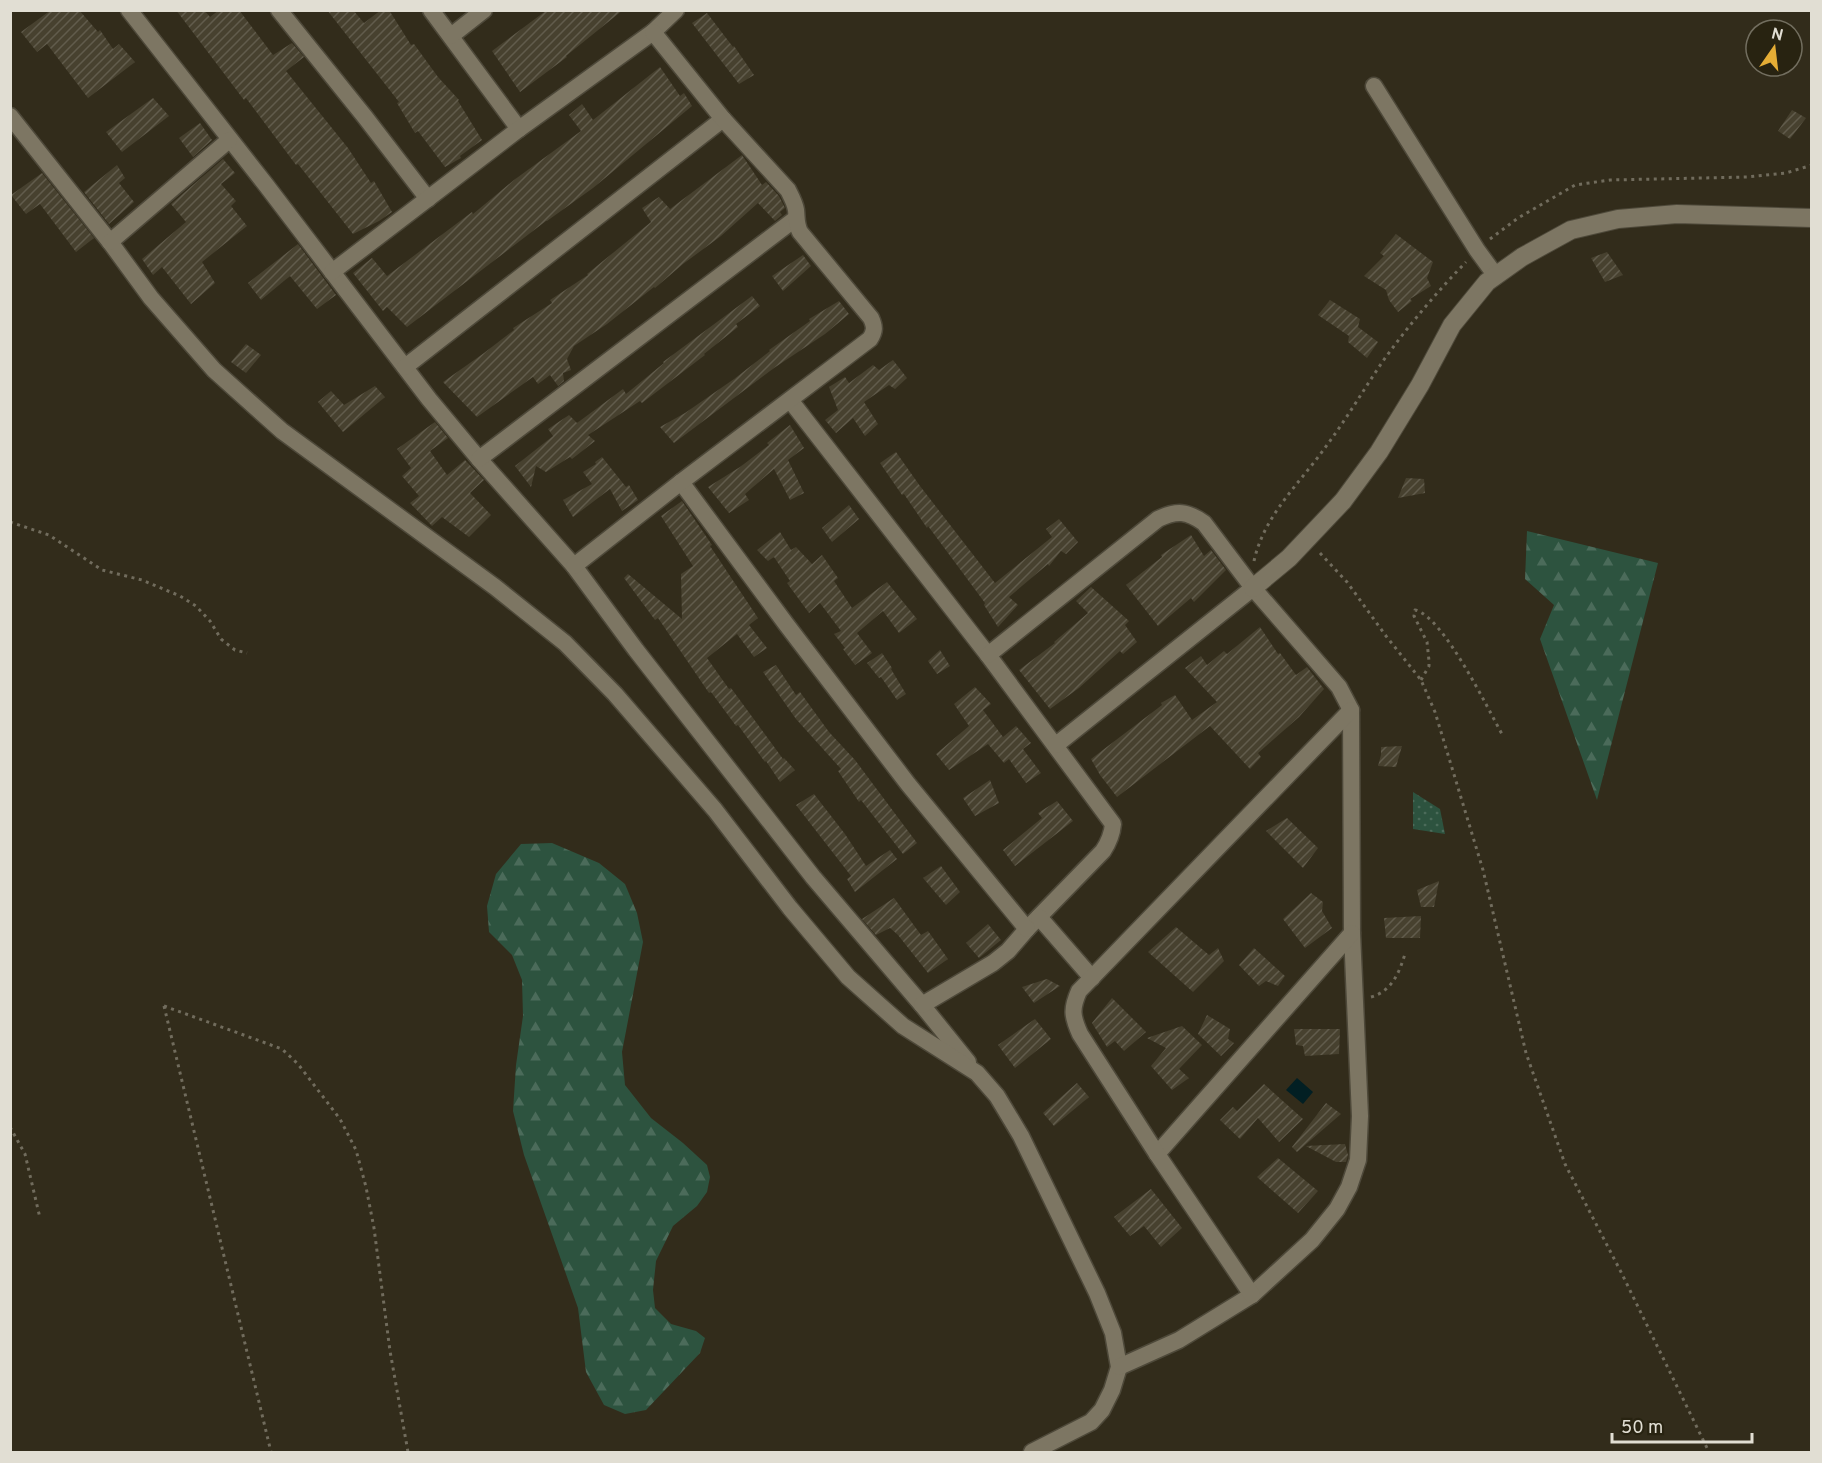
<svg xmlns="http://www.w3.org/2000/svg" width="1822" height="1463" viewBox="0 0 1822 1463" font-family="Overpass,sans-serif">
  <style>
    .grass { fill: url(#grass-dots) }
    .forest { fill: url(#forest-firs) }
    .water { fill: #021f23 }
    .building { fill: url(#building-hatch) }
    .lines { fill: none; stroke-linecap: round; stroke-linejoin: round }
    .street-casing { stroke: #4e493a; stroke-width: 19 }
    .secondary-casing { stroke: #4e493a; stroke-width: 20 }
    .path { stroke: #716c5d; stroke-width: 3; stroke-dasharray: 3 4.5; stroke-linecap: butt }
    .street { stroke: #7d7663; stroke-width: 16 }
    .secondary { stroke: #7d7663; stroke-width: 18 }
  </style>
  <defs>
    <pattern id="grass-dots" width="8" height="8" patternUnits="userSpaceOnUse" patternTransform="scale(1.5)"><rect width="8" height="8" fill="#2d533f"/><path d="M2 2h.1M6 6h.1" fill="none" stroke="#4b6b5a" stroke-width="1.8" stroke-linecap="round"/></pattern>
    <pattern id="forest-firs" width="22" height="20" patternUnits="userSpaceOnUse" patternTransform="scale(1.5)"><rect width="22" height="20" fill="#2d533f"/><path d="M5 1l3.5 6h-7zM16 11l3.5 6h-7z" fill="#4b6b5a"/></pattern>
    <pattern id="building-hatch" width="6" height="6" patternUnits="userSpaceOnUse" patternTransform="scale(1.5)"><rect width="6" height="6" fill="#47412f"/><path d="M-1 1l2-2M0 6l6-6M5 7l2-2" fill="none" stroke="#615c4c"/></pattern>
  </defs>
  <rect width="100%" height="100%" fill="#322c1b"/>
  <polygon class="grass" points="1413,792 1440,809 1445,834 1413,829"/>
  <g class="forest">
    <polygon points="1527,531 1658,563 1597,800 1540,639 1554,605 1525,579"/>
    <polygon points="552,843 599,863 625,884 637,913 643,942 622,1052 625,1085 651,1118 683,1143 707,1165 710,1177 707,1192 697,1206 673,1226 656,1261 653,1290 655,1308 671,1324 696,1331 705,1338 700,1353 646,1410 625,1414 604,1405 586,1372 578,1308 524,1155 513,1111 516,1065 523,1016 522,980 512,955 489,932 487,906 496,874 521,844"/>
  </g>
  <polygon class="water" points="1297,1078 1313,1092 1303,1104 1286,1090"/>
  <g class="building">
    <polygon points="51,10 79,10 98,32 100,30 113,49 119,44 135,62 88,98 47,44 37,52 21,32"/>
    <polygon points="176,10 204,10 210,17 219,10 239,10 273,55 292,43 304,57 286,71 348,148 371,183 374,181 392,212 379,221 353,234 298,164 296,165 246,98 244,100"/>
    <polygon points="327,10 353,10 364,23 381,10 389,10 411,45 414,44 438,77 459,100 458,101 482,140 460,156 461,158 445,167 418,131 415,133 397,103 399,102"/>
    <polygon points="547,10 623,10 566,56 567,57 520,92 492,51"/>
    <polygon points="707,13 733,47 734,46 754,75 739,84 692,23"/>
    <polygon points="660,67 680,96 684,93 692,106 593,188 547,221 546,221 407,327 387,307 383,311 353,273 372,258 387,276 472,212 473,214 514,180 581,131 569,115 582,104 593,120"/>
    <polygon points="153,98 169,116 122,152 106,132"/>
    <polygon points="1792,110 1806,118 1790,139 1778,131"/>
    <polygon points="200,123 212,140 193,157 179,138"/>
    <polygon points="742,155 762,185 766,182 779,196 785,208 780,212 782,215 775,221 758,203 721,236 683,264 655,288 654,287 607,324 574,346 567,359 571,370 563,373 564,381 558,386 550,375 538,384 533,377 477,417 443,382 484,353 514,330 513,328 552,303 550,300 588,275 587,274 651,222 642,208 659,197 670,209"/>
    <polygon points="223,159 235,173 221,184 236,201 231,206 247,226 202,262 215,283 191,304 162,267 153,275 142,259 186,222 171,204"/>
    <polygon points="117,165 125,178 119,183 134,202 109,224 84,192"/>
    <polygon points="42,173 94,238 76,252 40,204 26,214 11,195"/>
    <polygon points="1396,234 1433,262 1427,278 1431,286 1410,299 1412,301 1398,312 1389,300 1386,290 1364,276 1384,256 1380,253"/>
    <polygon points="298,244 336,295 317,309 290,276 261,300 248,283"/>
    <polygon points="1607,252 1623,275 1605,282 1591,258"/>
    <polygon points="803,255 811,266 783,291 772,276"/>
    <polygon points="752,296 760,306 736,324 738,327 704,354 705,355 642,403 640,401 588,435 595,441 572,459 570,457 546,472 536,466 531,487 515,466 553,436 548,429 569,415 577,423 623,389 626,394 664,363 663,362"/>
    <polygon points="1330,300 1360,319 1358,327 1378,342 1367,358 1348,342 1349,336 1318,315"/>
    <polygon points="839,301 849,314 825,334 774,368 674,443 660,427 685,413 734,379 770,351 769,350 810,321 809,319"/>
    <polygon points="246,344 261,355 246,373 231,362"/>
    <polygon points="893,360 907,378 895,389 889,385 864,402 878,424 865,436 853,418 836,433 825,420 838,410 829,387 845,377 849,383 873,365 879,370"/>
    <polygon points="375,386 385,397 343,432 318,402 331,391 344,405"/>
    <polygon points="435,422 448,438 430,451 447,475 465,460 484,480 470,493 491,515 469,537 442,517 432,526 410,503 419,496 402,476 411,468 397,449"/>
    <polygon points="790,425 804,448 788,460 804,493 790,500 774,469 745,494 749,500 729,513 708,487 740,467 769,445 767,443"/>
    <polygon points="896,452 920,486 995,583 1052,537 1046,529 1059,519 1078,542 1066,554 1061,551 1049,566 1048,564 1009,597 1018,605 998,627 984,605 985,603 928,526 927,528 904,494 902,495 880,463"/>
    <polygon points="602,457 626,487 629,485 638,500 622,511 610,489 573,517 563,500 592,484 583,472 596,464 595,462"/>
    <polygon points="1406,478 1424,479 1425,493 1398,498"/>
    <polygon points="682,501 712,545 710,546 758,618 749,625 767,648 754,657 737,634 707,658 729,689 731,688 783,759 784,758 795,770 780,782 766,761 765,762 738,725 736,726 711,692 709,693 658,618 655,620 624,578 628,574 682,619 681,574 693,566 661,516"/>
    <polygon points="849,505 859,519 832,542 822,528"/>
    <polygon points="780,532 791,550 796,547 812,564 822,555 838,578 834,581 852,608 887,582 917,619 899,633 883,611 857,633 872,653 855,665 843,649 845,648 834,634 841,631 820,603 809,613 787,583 790,581 774,557 768,561 757,550"/>
    <polygon points="1191,535 1204,556 1211,550 1226,570 1194,602 1191,598 1158,626 1126,585 1162,557 1161,555"/>
    <polygon points="1091,587 1129,621 1125,625 1137,642 1123,654 1120,651 1079,688 1050,709 1019,670 1055,643 1054,642 1088,613 1076,601"/>
    <polygon points="1260,627 1278,654 1280,653 1296,675 1307,667 1324,689 1299,717 1258,753 1261,757 1250,769 1210,726 1117,797 1100,775 1091,759 1162,705 1161,703 1175,695 1192,720 1217,702 1185,668 1201,656 1207,665 1224,651 1227,654"/>
    <polygon points="940,650 950,666 937,674 928,661"/>
    <polygon points="882,653 892,668 891,669 906,694 897,700 881,677 879,678 867,663"/>
    <polygon points="776,665 796,695 800,692 829,732 855,760 917,843 903,854 861,800 859,802 838,771 841,769 796,719 763,672"/>
    <polygon points="975,687 991,704 983,710 1003,737 1016,726 1031,743 1023,749 1041,773 1026,783 1009,759 1004,763 988,744 949,770 936,754 969,726 954,704"/>
    <polygon points="1402,746 1396,767 1378,766 1381,755 1381,747"/>
    <polygon points="990,780 999,803 975,816 963,798"/>
    <polygon points="814,794 845,834 866,866 890,850 897,859 855,892 847,879 851,876 796,805"/>
    <polygon points="1057,801 1073,821 1015,866 1003,850 1042,818 1038,813"/>
    <polygon points="1287,818 1318,848 1303,868 1266,831"/>
    <polygon points="941,866 960,892 946,905 923,878"/>
    <polygon points="1439,881 1434,907 1421,907 1417,890"/>
    <polygon points="1311,893 1323,902 1322,911 1332,928 1305,948 1283,919"/>
    <polygon points="894,898 921,935 928,931 948,959 928,973 898,935 890,928 876,935 862,919"/>
    <polygon points="1421,916 1420,938 1386,938 1384,918"/>
    <polygon points="988,924 1001,940 979,958 966,943"/>
    <polygon points="1176,927 1209,955 1218,948 1224,961 1193,992 1148,952"/>
    <polygon points="1254,948 1285,976 1278,986 1266,981 1259,986 1239,965"/>
    <polygon points="1047,979 1060,986 1034,1003 1022,987"/>
    <polygon points="1112,998 1146,1032 1124,1051 1115,1041 1107,1047 1092,1023"/>
    <polygon points="1207,1015 1230,1029 1228,1039 1234,1043 1221,1056 1198,1034"/>
    <polygon points="1035,1019 1051,1039 1015,1068 998,1045"/>
    <polygon points="1182,1026 1202,1045 1179,1069 1189,1078 1172,1090 1151,1066 1166,1048 1147,1038"/>
    <polygon points="1294,1029 1340,1029 1339,1054 1305,1056 1303,1046 1296,1045"/>
    <polygon points="1077,1083 1089,1097 1054,1126 1043,1113"/>
    <polygon points="1264,1084 1303,1119 1279,1142 1258,1118 1240,1139 1220,1120 1233,1107 1237,1111"/>
    <polygon points="1326,1103 1341,1114 1297,1152 1292,1147"/>
    <polygon points="1345,1144 1348,1155 1346,1162 1336,1162 1306,1146"/>
    <polygon points="1278,1158 1318,1191 1298,1213 1257,1177"/>
    <polygon points="1151,1189 1182,1228 1161,1247 1144,1226 1130,1236 1114,1217"/>
  </g>
  <g class="lines">
    <defs>
      <g id="street">
        <polyline points="129,10 266,185 429,399 479,459 574,566 636,650 813,877 922,1005 968,1062"/>
        <polyline points="279,10 365,117 428,199"/>
        <polyline points="431,10 519,129"/>
        <polyline points="451,36 484,10"/>
        <polyline points="1374,86 1477,250 1496,276"/>
        <polyline points="10,116 110,242 151,298 214,370 282,431 495,587 565,643 615,694 715,810 790,908 848,977 903,1026 977,1073 997,1096 1021,1136 1097,1293 1113,1333 1119,1367 1112,1390 1102,1410 1091,1422 1032,1452"/>
        <polyline points="110,242 229,140"/>
        <polyline points="332,272 519,129 653,32 676,10"/>
        <polyline points="405,367 723,119"/>
        <path d="M790,400L988,655L1113,824C1112,835 1109,842 1103,851L1027,929L1008,951L993,963L922,1005"/>
        <polyline points="479,459 795,219"/>
        <polyline points="681,482 786,624 908,784 1027,929"/>
        <path d="M574,566L681,482L870,339C875,331 875,327 871,318L800,232C796,224 797,219 796,210C795,203 791,196 788,190L723,119L653,32"/>
        <path d="M988,655L1158,519C1177,510 1187,511 1204,523L1253,588L1339,687L1351,710L1352,933L1360,1116L1358,1160L1349,1187L1337,1209L1312,1240L1252,1295L1179,1340L1119,1367"/>
        <polyline points="1056,745 1253,588"/>
        <polyline points="1039,917 1092,978"/>
        <polyline points="1157,1154 1352,933"/>
        <path d="M1252,1295L1157,1154L1080,1034C1072,1016 1071,1009 1079,991L1351,710"/>
      </g>
      <polyline id="secondary" points="1253,588 1289,558 1343,501 1379,452 1420,385 1452,325 1487,282 1522,257 1571,230 1618,219 1677,214 1812,218"/>
    </defs>
    <use href="#street" class="street-casing"/>
    <use href="#secondary" class="secondary-casing"/>
    <g class="path">
      <polyline points="1490,239 1518,218 1575,185 1610,180 1747,177 1786,173 1812,165"/>
      <polyline points="10,522 49,535 102,570 142,580 180,596 196,606 210,621 221,639 235,650 247,653"/>
      <polyline points="1320,553 1347,582 1386,636 1421,680 1435,712 1483,870 1526,1053 1565,1164 1622,1274 1709,1452"/>
      <path d="M1254,561C1264,515 1301,482 1327,445C1347,418 1364,389 1383,361C1408,326 1436,293 1466,262"/>
      <path d="M1421,680L1429,666V661L1427,642L1414,616L1415,610C1443,616 1488,709 1503,736"/>
      <path d="M1371,997C1392,991 1399,973 1405,954"/>
      <polyline points="164,1006 282,1049 298,1064 340,1119 356,1150 366,1187 374,1228 390,1351 408,1452"/>
      <polyline points="164,1006 271,1452"/>
      <polyline points="10,1127 25,1154 40,1218"/>
    </g>
    <use href="#street" class="street"/>
    <use href="#secondary" class="secondary"/>
  </g>
  <rect width="1822" height="1463" fill="none" stroke="#e1ded3" stroke-width="24"/>
  <g transform="translate(1774 48) rotate(14)"><circle r="28" fill="#282311" stroke="#726e5f" stroke-width="1.5"/>
  <path d="M0-4.5L10 22L0 15L-10 22Z" fill="#e5ad35"/>
  <text y="-9" font-size="16" font-weight="bold" text-anchor="middle" fill="#e1ded3">N</text>
  </g>
  <path d="M1612 1433v9h140v-9" fill="none" stroke="#e1ded3" stroke-width="3"/>
  <text x="1621" y="1433" font-size="18" fill="#e1ded3" stroke="#282311" stroke-width="4.5" paint-order="stroke">50 m</text>
</svg>
